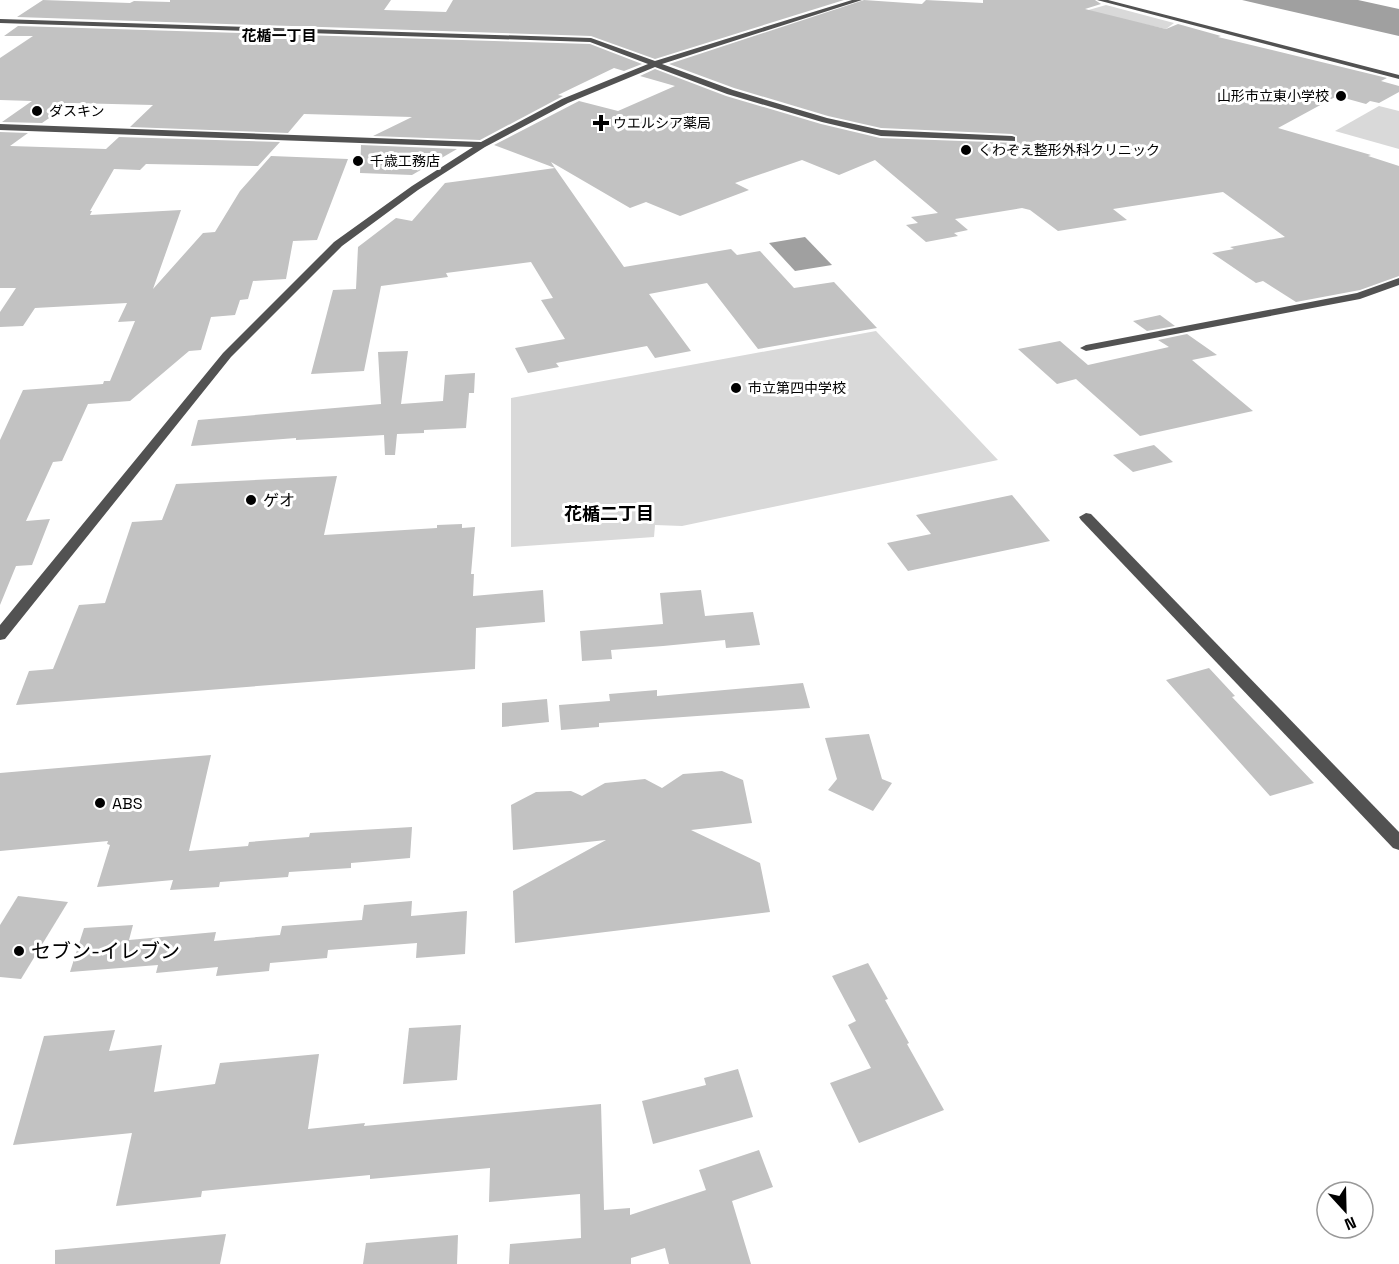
<svg xmlns="http://www.w3.org/2000/svg" width="1399" height="1264" viewBox="0 0 1399 1264" font-family="'Space Grotesk','Noto Sans JP',sans-serif">
  <style>
    .green { fill: #d9d9d9 }
    .water { fill: #a0a0a0 }
    .building { fill: #c2c2c2 }
    .lines { fill: none; stroke-linecap: round; stroke-linejoin: round }
    .minor { fill: #525252; fill-rule: evenodd }
    .poi-dot { fill: #000; stroke: #fff; stroke-width: 2 }
    .labels { text-anchor: middle; dominant-baseline: central; stroke-width: 6; stroke-linejoin: round; paint-order: stroke }
    .far-poi-label { font-size: 14px; fill: #000; stroke: #fff; text-anchor: start }
    .far-neighbourhood-label { font-size: 15px; font-weight: bold; fill: #000; stroke: #fff }
    .poi-label { font-size: 16px; fill: #000; stroke: #fff; text-anchor: start }
    .neighbourhood-label { font-size: 18px; font-weight: bold; fill: #000; stroke: #fff }
    .near-poi-label { font-size: 20px; fill: #000; stroke: #fff; text-anchor: start }
  </style>
  <rect width="100%" height="100%" fill="#fff"/>
  <g class="green">
    <polygon points="1106,5 1174,23 1166,29 1085,11"/>
    <polygon points="1379,106 1399,111 1399,149 1335,131"/>
    <polygon points="876,331 998,460 682,526 655,525 654,537 511,547 511,398"/>
  </g>
  <g class="water">
    <polygon points="1242,0 1358,0 1399,9 1399,36"/>
    <polygon points="805,237 832,265 795,271 769,243"/>
  </g>
  <g class="building">
    <polygon points="43,0 130,3 134,1 170,2 170,0 391,0 384,10 446,12 453,0 844,0 655,59 591,36 17,17"/>
    <polygon points="864,0 922,4 926,0 983,3 983,0 1095,0 1101,4 1085,9 1166,29 1178,24 1221,36 1218,37 1387,78 1381,81 1399,86 1399,92 1379,103 1370,101 1366,104 1337,96 1278,128 1371,155 1368,156 1399,166 1399,276 1360,290 1296,302 1263,281 1256,283 1212,253 1234,249 1230,247 1285,237 1223,192 1113,209 1127,220 1058,231 1030,210 1022,208 955,219 968,230 954,233 958,236 926,242 906,225 918,223 911,217 938,213 875,160 839,175 802,160 735,183 749,190 680,216 646,202 630,208 551,162 555,168 494,145 579,101 618,111 675,86 640,76 655,69 726,96 821,124 880,138 1017,143 1017,136 1012,134 881,128 828,116 734,88 669,64"/>
    <polygon points="18,26 590,44 642,64 624,71 614,68 558,95 563,96 480,140 373,136 412,117 304,114 288,133 130,127 153,105 71,103 42,123 2,122 32,101 0,100 0,58 33,36 4,36"/>
    <polygon points="0,132 28,133 10,146 106,149 119,137 280,142 258,166 146,164 140,170 114,169 90,211 92,211 90,215 181,210 153,289 203,233 215,232 240,191 271,156 348,159 317,240 293,241 286,279 253,281 248,299 240,300 235,315 211,317 201,350 189,351 130,401 88,404 62,461 53,462 26,521 50,519 32,565 16,566 0,605 0,440 23,390 103,384 104,381 110,381 135,321 118,322 127,303 35,308 23,326 0,327 0,312 16,288 0,288"/>
    <polygon points="361,145 457,149 412,175 360,173"/>
    <polygon points="555,168 624,267 731,249 737,255 760,251 794,288 834,282 877,328 758,349 707,283 649,294 691,351 655,358 647,346 556,363 559,367 528,373 515,348 565,339 541,300 553,298 531,262 446,273 448,277 381,286 364,371 311,374 333,290 356,289 358,247 396,218 412,221 445,183"/>
    <polygon points="1160,315 1175,326 1147,331 1133,321"/>
    <polygon points="1187,334 1217,355 1192,360 1253,411 1140,436 1076,379 1057,384 1018,349 1060,341 1088,365 1169,347 1158,340"/>
    <polygon points="408,351 401,404 443,401 445,375 475,373 474,393 469,393 466,428 424,430 424,433 397,434 395,455 385,455 384,435 296,440 296,438 191,446 198,420 381,404 378,352"/>
    <polygon points="1154,445 1173,462 1133,472 1113,455"/>
    <polygon points="337,476 324,535 437,528 437,525 462,524 462,528 475,527 471,574 474,574 473,596 543,590 545,622 476,628 475,669 16,705 29,671 53,669 79,605 105,603 132,522 162,520 176,484"/>
    <polygon points="1012,495 1050,541 908,571 887,543 931,534 916,515"/>
    <polygon points="701,590 705,616 753,612 760,645 726,648 725,640 663,646 611,650 612,659 582,661 580,631 663,624 660,593"/>
    <polygon points="1209,668 1235,696 1232,697 1314,783 1270,796 1166,680"/>
    <polygon points="803,683 810,708 599,723 599,727 561,730 559,705 610,701 609,694 657,690 657,696"/>
    <polygon points="547,699 549,722 502,727 502,703"/>
    <polygon points="869,734 882,779 892,783 873,811 828,790 837,779 825,738"/>
    <polygon points="211,755 189,851 248,846 249,842 309,837 310,833 412,827 410,858 351,863 351,868 289,872 288,877 220,882 219,887 170,890 173,880 97,887 110,845 107,844 108,841 0,851 0,773"/>
    <polygon points="722,771 743,780 752,823 691,830 760,863 770,912 515,943 513,891 606,840 513,850 511,805 536,792 571,791 582,796 605,783 645,779 662,788 683,774"/>
    <polygon points="18,896 68,902 21,979 0,977 0,925"/>
    <polygon points="412,901 411,916 467,911 465,954 416,958 417,943 328,950 327,958 270,963 269,971 216,976 218,967 156,973 158,965 70,972 84,928 133,925 129,940 216,932 214,941 280,935 282,926 362,920 364,905"/>
    <polygon points="868,963 888,999 885,1000 909,1043 907,1044 944,1110 859,1143 830,1083 871,1068 848,1025 856,1021 832,976"/>
    <polygon points="461,1025 457,1080 403,1084 409,1028"/>
    <polygon points="115,1030 109,1051 162,1045 154,1092 215,1084 220,1063 319,1054 308,1129 365,1123 364,1126 601,1104 604,1210 630,1208 630,1215 706,1190 699,1170 759,1150 773,1187 732,1201 751,1264 669,1264 665,1248 631,1258 631,1264 509,1264 510,1244 581,1238 580,1194 489,1202 490,1168 370,1179 370,1175 202,1191 201,1197 116,1206 132,1133 13,1145 44,1036"/>
    <polygon points="738,1069 753,1117 653,1144 642,1101 706,1085 704,1078"/>
    <polygon points="226,1234 220,1264 55,1264 55,1250"/>
    <polygon points="458,1235 457,1264 363,1264 366,1243"/>
  </g>
  <g class="lines">
    <g class="minor">
      <polygon points="852,0 862,0 662,64 733,90 827,118 881,130 1012,136 1015,137 1015,141 881,136 822,122 727,94 655,67 568,103 485,147 418,190 342,246 231,357 5,639 0,640 0,625 223,353 334,242 412,186 473,147 0,130 0,124 481,142 562,99 648,64 590,42 0,23 0,19 591,38 655,61"/>
      <polygon points="1097,0 1108,0 1399,75 1399,79"/>
      <polygon points="1399,278 1399,285 1360,299 1086,351 1080,348 1086,345 1357,293"/>
      <polygon points="1086,513 1091,514 1399,832 1399,850 1393,848 1081,520 1079,517"/>
    </g>
  </g>
  <g class="poi-dot">
    <circle cx="1341" cy="96" r="6"/>
    <circle cx="37" cy="111" r="6"/>
    <path d="M598 114h6v6h6v6h-6v6h-6v-6h-6v-6h6z"/>
    <circle cx="966" cy="150" r="6"/>
    <circle cx="358" cy="161" r="6"/>
    <circle cx="736" cy="388" r="6"/>
    <circle cx="251" cy="500" r="6"/>
    <circle cx="100" cy="803" r="6"/>
    <circle cx="19" cy="951" r="6"/>
  </g>
  <g class="labels">
    <g class="far-poi-label">
      <text x="1329" y="96" text-anchor="end">山形市立東小学校</text>
      <text x="49" y="111">ダスキン</text>
      <text x="613" y="123">ウエルシア薬局</text>
      <text x="978" y="150">くわぞえ整形外科クリニック</text>
      <text x="370" y="161">千歳工務店</text>
      <text x="748" y="388">市立第四中学校</text>
    </g>
    <g class="far-neighbourhood-label">
      <text x="279" y="35">花楯一丁目</text>
    </g>
    <g class="poi-label">
      <text x="263" y="500">ゲオ</text>
      <text x="112" y="803">ABS</text>
    </g>
    <g class="neighbourhood-label">
      <text x="609" y="513">花楯二丁目</text>
    </g>
    <g class="near-poi-label">
      <text x="31" y="951">セブン-イレブン</text>
    </g>
  </g>
  <g transform="translate(1345 1210) rotate(158)"><circle r="28" fill="#ffffff" stroke="#999999" stroke-width="1.5"/>
  <path d="M0-4.5L10 22L0 15L-10 22Z" fill="#000000"/>
  <text y="-9" font-size="16" font-weight="bold" text-anchor="middle" fill="#000000">N</text>
  </g>
</svg>
